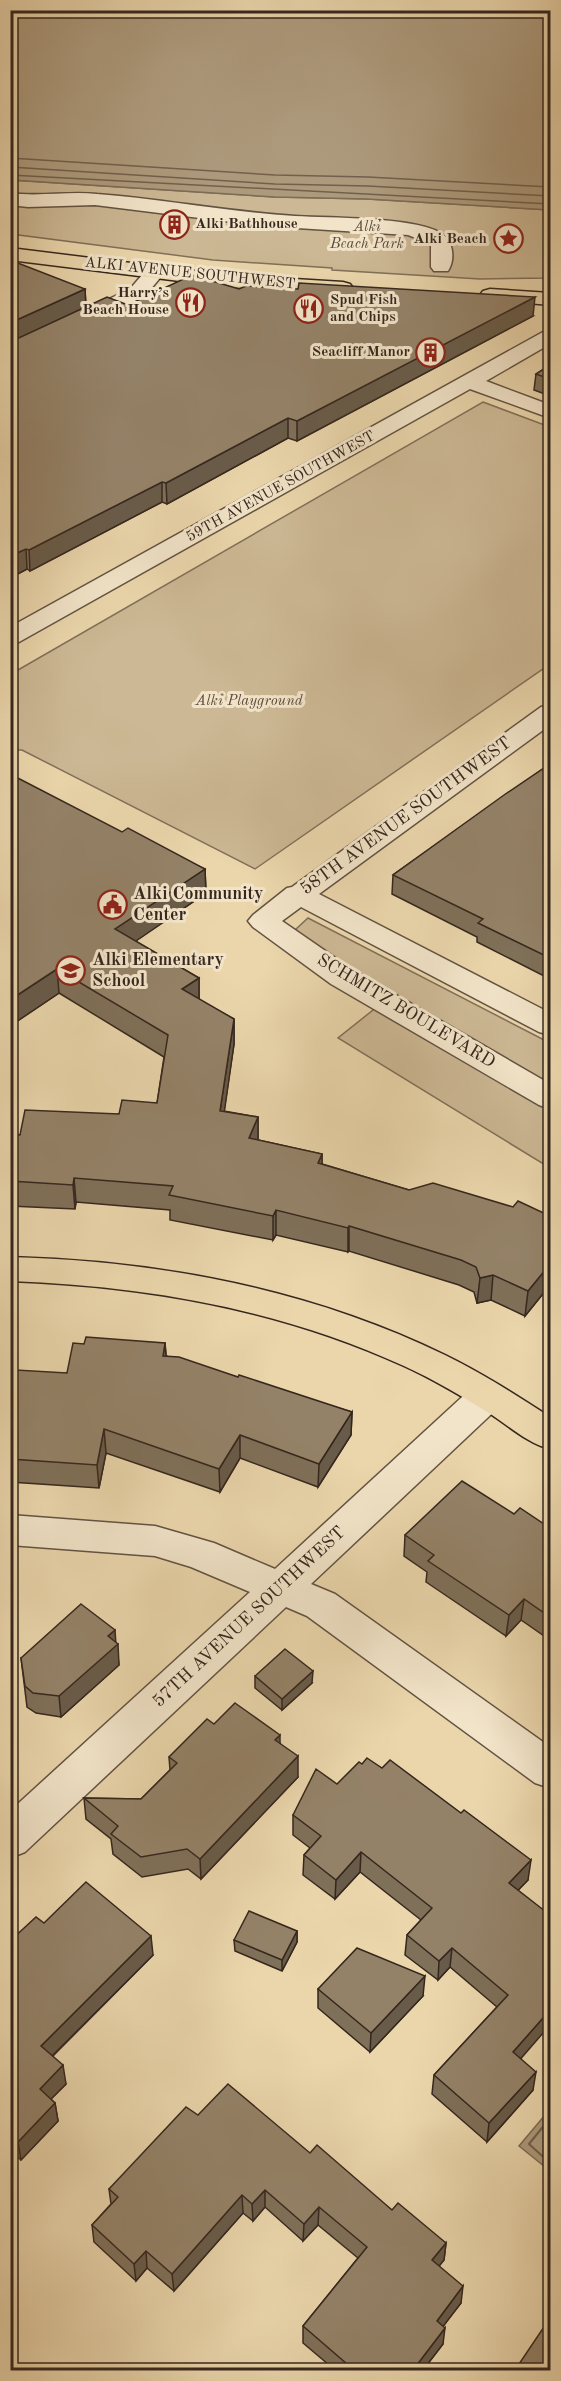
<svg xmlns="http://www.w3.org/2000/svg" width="561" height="2381" viewBox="0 0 561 2381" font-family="'Old Standard TT',serif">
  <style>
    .green { fill: #ccb894; stroke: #817059; stroke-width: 1.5 }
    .water { fill: #ad9a7c; stroke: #7d6c56; stroke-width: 1.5 }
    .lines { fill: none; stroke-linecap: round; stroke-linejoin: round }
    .shore-far1 { stroke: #72604d; stroke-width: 1.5 }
    .shore { stroke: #72604d; stroke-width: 2 }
    .minor-casing { stroke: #635342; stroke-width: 3 }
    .major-casing { stroke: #36271e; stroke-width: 3 }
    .minor { fill: #f2e4c9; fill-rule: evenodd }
    .major { fill: #ebd6ac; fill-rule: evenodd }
    .wall { fill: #7f7059; stroke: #36271e; stroke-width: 1.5 }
    .shaded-wall { fill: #685b49; stroke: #36271e; stroke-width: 1.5 }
    .building { fill: #948268; stroke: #36271e; stroke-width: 1.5 }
    .labels { text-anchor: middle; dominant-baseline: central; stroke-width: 6; stroke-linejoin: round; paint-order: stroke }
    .far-poi-label { font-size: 15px; font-weight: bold; fill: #36271e; stroke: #f2e4c9; text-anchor: end }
    .far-park-label { font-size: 15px; font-style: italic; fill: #5c4b3c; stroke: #f2e4c9 }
    .far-street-label { font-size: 15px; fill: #36271e; stroke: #f2e4c9 }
    .street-label { font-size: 18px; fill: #36271e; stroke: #f2e4c9 }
    .poi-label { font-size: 18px; font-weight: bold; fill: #36271e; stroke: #f2e4c9; text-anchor: start }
  </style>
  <rect width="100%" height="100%" fill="#ebd6ac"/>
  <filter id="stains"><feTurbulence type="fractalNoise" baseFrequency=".00333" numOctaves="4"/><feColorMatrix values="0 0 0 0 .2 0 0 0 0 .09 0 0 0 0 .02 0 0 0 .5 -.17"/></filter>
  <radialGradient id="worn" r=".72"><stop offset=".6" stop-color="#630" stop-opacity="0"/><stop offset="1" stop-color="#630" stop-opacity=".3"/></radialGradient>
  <g class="green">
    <polygon points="11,180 275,197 367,199 550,210 550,278 480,279 332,270 332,268 213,260 11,234"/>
    <polygon points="483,402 550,427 550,664 255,869 22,750 11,750 11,674"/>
    <polygon points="308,918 550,1043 550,1168 338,1038 388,998 294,931"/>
  </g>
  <g class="water">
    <polygon points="11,10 550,11 550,210 367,199 275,197 11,180"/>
    <polygon points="550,2109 550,2171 519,2146"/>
  </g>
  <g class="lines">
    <g class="shore-far1">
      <polyline points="10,158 275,175 368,177 550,187"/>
      <polyline points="10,167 275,184 368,186 550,196"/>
      <polyline points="10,175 550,204"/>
    </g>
    <polyline class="shore" points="550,2118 529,2144 550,2163"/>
    <defs>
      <g id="minor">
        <path d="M10,193C39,197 68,191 97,194C163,199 229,212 295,216C331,218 410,217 439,232C453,238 456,259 448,271H434L431,267V244L408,235L265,226L95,205L28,207L10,205Z"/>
        <polygon points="155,266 162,268 165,272 144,297 10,360 10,346 130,289 148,268"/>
        <polygon points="550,330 550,344 486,381 550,405 550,418 470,389 19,642 10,644 10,627 543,332"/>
        <polygon points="550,705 550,725 319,894 550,1013 550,1035 539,1032 301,907 282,921 353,970 550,1084 550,1109 539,1105 331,984 253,927 248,921 253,915 287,888 292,887 541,707"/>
        <polygon points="487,1382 500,1386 505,1396 500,1406 311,1584 335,1594 550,1747 550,1788 535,1783 307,1616 286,1607 25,1852 10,1858 10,1811 250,1592 191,1567 155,1556 10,1545 10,1515 155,1526 214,1543 275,1569 474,1386"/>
      </g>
      <g id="major">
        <polygon points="10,248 228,275 343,282 350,284 353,288 350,292 343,294 228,287 10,260"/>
        <polygon points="490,289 550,293 550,305 483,299 480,295 483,291"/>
        <path d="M10,1257C161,1261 309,1289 445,1355C482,1373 516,1395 550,1417V1449C529,1444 510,1427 492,1415C463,1397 435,1380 404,1366C279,1309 147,1286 10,1281Z"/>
      </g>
    </defs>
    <use href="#minor" class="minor-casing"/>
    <use href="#major" class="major-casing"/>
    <use href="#minor" class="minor"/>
    <use href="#major" class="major"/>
  </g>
  <g class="wall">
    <polygon points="85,289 86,307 128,305 239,289 533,316 297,441 288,438 167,504 162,502 30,571 27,569 10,578"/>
    <polygon points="550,365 550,396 534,390 536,374"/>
    <polygon points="550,764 550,979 477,942 477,937 392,894 393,875"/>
    <polygon points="122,832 205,869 206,893 135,941 199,978 199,1000 234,1019 234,1044 224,1111 258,1117 258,1140 322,1154 322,1164 409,1190 513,1207 550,1216 550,1285 525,1316 491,1300 477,1303 474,1292 459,1285 349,1251 348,1252 276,1235 273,1240 170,1220 170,1210 76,1202 75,1209 10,1206 10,1134 20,1135 119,1114 157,1103 164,1057 59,993 10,1026"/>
    <polygon points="165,1343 166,1356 352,1412 351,1435 318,1487 240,1458 220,1492 106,1453 99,1488 10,1482 10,1374 67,1373 84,1344"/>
    <polygon points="514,1514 550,1528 550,1640 521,1620 506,1636 426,1582 427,1572 404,1556 405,1535"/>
    <polygon points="116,1643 119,1665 61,1717 36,1713 27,1707 21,1658"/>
    <polygon points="255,1676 312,1683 282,1710 255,1688"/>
    <polygon points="214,1724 280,1743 298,1777 201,1879 188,1869 142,1877 113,1854 111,1839 86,1819 84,1798 141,1799 170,1770 169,1757"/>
    <polygon points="337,1784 528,1880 518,1890 521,2059 533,2090 487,2142 432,2094 434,2075 497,2007 450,1967 438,1980 405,1955 407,1935 421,1920 360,1872 335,1899 303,1875 304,1855 310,1848 293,1835 293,1815"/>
    <polygon points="44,1923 153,1955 53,2056 66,2084 51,2099 55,2103 58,2121 21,2160 10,2150 10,1941"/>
    <polygon points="297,1931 297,1942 282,1971 235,1951 234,1940"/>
    <polygon points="318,1989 423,1996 370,2052 318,2008"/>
    <polygon points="198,2115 310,2153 392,2210 446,2243 444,2260 439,2266 461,2303 443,2326 443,2344 423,2370 335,2370 303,2343 303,2326 358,2258 318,2225 303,2241 265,2207 253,2221 243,2213 174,2291 147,2268 136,2281 94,2242 92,2225 111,2204 109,2189"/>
  </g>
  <g class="shaded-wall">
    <polygon points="85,289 86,307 10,343 10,323"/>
    <polygon points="535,297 533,316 297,441 297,421"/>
    <polygon points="288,418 288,438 167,504 166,483"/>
    <polygon points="162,482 162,502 30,571 29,550"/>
    <polygon points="26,549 27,569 10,578 10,556"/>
    <polygon points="205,869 206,893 117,954 115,929"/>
    <polygon points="57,969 59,993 10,1026 10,1000"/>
    <polygon points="199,978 199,1002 182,989"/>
    <polygon points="234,1019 234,1044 221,1135 220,1111"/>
    <polygon points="258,1117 258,1142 249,1138"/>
    <polygon points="322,1154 322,1178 318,1163"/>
    <polygon points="74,1178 76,1202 75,1209 73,1185"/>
    <polygon points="276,1210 276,1235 273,1240 273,1216"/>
    <polygon points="349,1226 349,1251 348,1252 348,1228"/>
    <polygon points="550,1264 550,1285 525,1316 528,1291"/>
    <polygon points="493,1275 491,1300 477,1303 480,1278"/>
    <polygon points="165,1343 167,1366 163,1356"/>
    <polygon points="352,1412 351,1435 318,1487 319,1464"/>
    <polygon points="104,1429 106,1453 99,1488 97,1465"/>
    <polygon points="240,1435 240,1458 220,1492 219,1469"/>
    <polygon points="524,1599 521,1620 506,1636 509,1615"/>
    <polygon points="115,1630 116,1645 118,1644 119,1665 61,1717 59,1696 108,1636"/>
    <polygon points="313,1671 312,1683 282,1710 282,1699"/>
    <polygon points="280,1735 280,1755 275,1740"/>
    <polygon points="298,1756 298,1777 201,1879 200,1859"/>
    <polygon points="361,1852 360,1872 335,1899 336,1880"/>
    <polygon points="531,1860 528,1880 506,1903 509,1883"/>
    <polygon points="297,1931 297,1942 282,1971 282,1960"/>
    <polygon points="151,1936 153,1955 44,2064 41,2046"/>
    <polygon points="452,1948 450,1967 438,1980 439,1961"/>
    <polygon points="425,1976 423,1996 370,2052 371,2033"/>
    <polygon points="550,2010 550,2025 510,2071 513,2052"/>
    <polygon points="63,2065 66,2084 43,2107 40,2089"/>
    <polygon points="536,2072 533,2090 487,2142 489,2123"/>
    <polygon points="55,2103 58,2121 21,2160 18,2142"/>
    <polygon points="265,2190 265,2207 253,2221 252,2204"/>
    <polygon points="242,2195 243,2213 174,2291 172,2274"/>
    <polygon points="319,2207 318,2225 303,2241 304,2224"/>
    <polygon points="446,2243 444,2260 430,2277 432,2260"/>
    <polygon points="146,2251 147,2268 136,2281 134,2264"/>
    <polygon points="463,2286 461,2303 435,2337 437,2321"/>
    <polygon points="445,2328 443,2344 423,2370 413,2370"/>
  </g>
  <g class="building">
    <polygon points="10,260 85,289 10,323"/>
    <polygon points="192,275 239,289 246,286 298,289 299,283 535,297 297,421 288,418 166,483 162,482 29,550 26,549 10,556 10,342 107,297 128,305"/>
    <polygon points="550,365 550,379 536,374"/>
    <polygon points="550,764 550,958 478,923 483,919 393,875 504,795"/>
    <polygon points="10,774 122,832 128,828 205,869 115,929 199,978 182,989 234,1019 220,1111 258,1117 249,1138 322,1154 318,1163 409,1190 433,1183 513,1207 518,1201 550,1216 550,1264 528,1291 493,1275 480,1278 476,1267 461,1260 349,1226 348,1228 276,1210 273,1216 169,1195 173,1186 74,1178 73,1185 10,1181 10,1134 20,1135 25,1110 119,1114 122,1100 157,1103 168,1035 57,969 10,1000"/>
    <polygon points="86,1337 165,1343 163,1356 179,1357 238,1377 239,1375 352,1412 319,1464 240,1435 219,1469 104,1429 97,1465 10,1459 10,1374 15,1374 16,1370 67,1373 73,1343 84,1344"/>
    <polygon points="462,1481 514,1514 520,1508 550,1528 550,1617 524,1599 509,1615 428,1561 434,1555 405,1535"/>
    <polygon points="81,1604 115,1630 108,1636 118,1644 59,1696 33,1693 25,1686 21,1658"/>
    <polygon points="285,1649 313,1671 282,1699 255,1676"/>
    <polygon points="235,1703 280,1735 275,1740 298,1756 200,1859 187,1849 141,1857 111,1834 118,1826 84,1798 141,1799 177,1763 169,1757 207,1719 214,1724"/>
    <polygon points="367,1758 382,1768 390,1760 461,1813 464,1810 531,1860 509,1883 550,1915 550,2010 513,2052 536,2072 489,2123 434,2075 508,1995 452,1948 439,1961 407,1935 432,1908 361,1852 336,1880 304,1855 321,1836 293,1815 316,1769 337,1784 359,1762 362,1764"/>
    <polygon points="86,1882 151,1936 41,2046 63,2065 40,2089 55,2103 18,2142 10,2135 10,1941 36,1917 44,1923"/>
    <polygon points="249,1911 297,1931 282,1960 234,1940"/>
    <polygon points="357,1948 425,1976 371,2033 318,1989"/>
    <polygon points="228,2084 310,2153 317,2145 392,2210 398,2203 446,2243 432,2260 463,2286 437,2321 445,2328 413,2370 354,2370 303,2326 367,2247 319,2207 304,2224 265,2190 252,2204 242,2195 172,2274 146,2251 134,2264 92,2225 118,2197 109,2189 186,2107 198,2115"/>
    <polygon points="550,2318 550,2370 515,2370"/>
  </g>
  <defs>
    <symbol id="building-ring" viewBox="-11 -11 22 22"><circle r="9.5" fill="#f2e4c9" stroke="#8f2418" stroke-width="1.5"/><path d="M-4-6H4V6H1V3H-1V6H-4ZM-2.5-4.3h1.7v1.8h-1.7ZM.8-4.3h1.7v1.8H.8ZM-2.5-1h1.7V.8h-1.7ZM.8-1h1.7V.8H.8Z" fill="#8f2418"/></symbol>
    <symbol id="sight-ring" viewBox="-11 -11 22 22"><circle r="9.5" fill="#f2e4c9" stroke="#8f2418" stroke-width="1.5"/><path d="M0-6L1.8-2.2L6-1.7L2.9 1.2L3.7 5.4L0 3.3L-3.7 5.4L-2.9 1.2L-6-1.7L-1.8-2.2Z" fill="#8f2418"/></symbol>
    <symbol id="restaurant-ring" viewBox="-11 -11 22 22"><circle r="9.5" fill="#f2e4c9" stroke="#8f2418" stroke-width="1.5"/><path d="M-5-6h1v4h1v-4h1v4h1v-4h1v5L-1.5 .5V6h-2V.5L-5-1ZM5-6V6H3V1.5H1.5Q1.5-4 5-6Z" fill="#8f2418"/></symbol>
    <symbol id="civic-ring" viewBox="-11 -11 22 22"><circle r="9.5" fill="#f2e4c9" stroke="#8f2418" stroke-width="1.5"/><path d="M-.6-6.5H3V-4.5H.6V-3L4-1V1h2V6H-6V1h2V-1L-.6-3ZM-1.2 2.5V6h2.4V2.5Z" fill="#8f2418"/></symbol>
    <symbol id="school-ring" viewBox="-11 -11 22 22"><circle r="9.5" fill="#f2e4c9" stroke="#8f2418" stroke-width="1.5"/><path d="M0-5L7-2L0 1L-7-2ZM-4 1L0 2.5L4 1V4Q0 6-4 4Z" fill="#8f2418"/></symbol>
  </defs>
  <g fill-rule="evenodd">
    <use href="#building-ring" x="158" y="208" width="33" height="33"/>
    <use href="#sight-ring" x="492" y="222" width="33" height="33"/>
    <use href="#restaurant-ring" x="174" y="286" width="33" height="33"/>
    <use href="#restaurant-ring" x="292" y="292" width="33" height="33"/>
    <use href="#building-ring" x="414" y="336" width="33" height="33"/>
    <use href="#civic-ring" x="96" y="888" width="33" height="33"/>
    <use href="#school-ring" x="54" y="954" width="33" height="33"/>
  </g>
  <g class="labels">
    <g class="far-poi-label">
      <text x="195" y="224" text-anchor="start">Alki Bathhouse</text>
      <text x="487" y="239">Alki Beach</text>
      <text x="169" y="293">Harry’s<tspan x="169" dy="17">Beach House</tspan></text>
      <text x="330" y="300" text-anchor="start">Spud Fish<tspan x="330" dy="17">and Chips</tspan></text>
      <text x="410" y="352">Seacliff Manor</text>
    </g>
    <g class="far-park-label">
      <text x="367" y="227">Alki<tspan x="367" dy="17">Beach Park</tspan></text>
      <text x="249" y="701">Alki Playground</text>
    </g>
    <g class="far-street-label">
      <text transform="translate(190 274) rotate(6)">ALKI AVENUE SOUTHWEST</text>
      <text transform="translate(281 487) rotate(-29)">59TH AVENUE SOUTHWEST</text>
    </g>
    <g class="street-label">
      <text transform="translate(406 816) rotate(-36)">58TH AVENUE SOUTHWEST</text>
      <text transform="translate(406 1011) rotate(31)">SCHMITZ BOULEVARD</text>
      <text transform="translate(249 1617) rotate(-43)">57TH AVENUE SOUTHWEST</text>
    </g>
    <g class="poi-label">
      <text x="133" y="894">Alki Community<tspan x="133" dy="21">Center</tspan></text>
      <text x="92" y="960">Alki Elementary<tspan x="92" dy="21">School</tspan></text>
    </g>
  </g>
  <rect width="561" height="2381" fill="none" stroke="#ebd6ac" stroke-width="36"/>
  <rect x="12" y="12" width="537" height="2357" fill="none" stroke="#36271e" stroke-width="3"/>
  <rect x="18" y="18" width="525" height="2345" fill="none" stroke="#36271e" stroke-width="1.5"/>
  <rect width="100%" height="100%" filter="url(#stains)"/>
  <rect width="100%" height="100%" fill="url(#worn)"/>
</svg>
